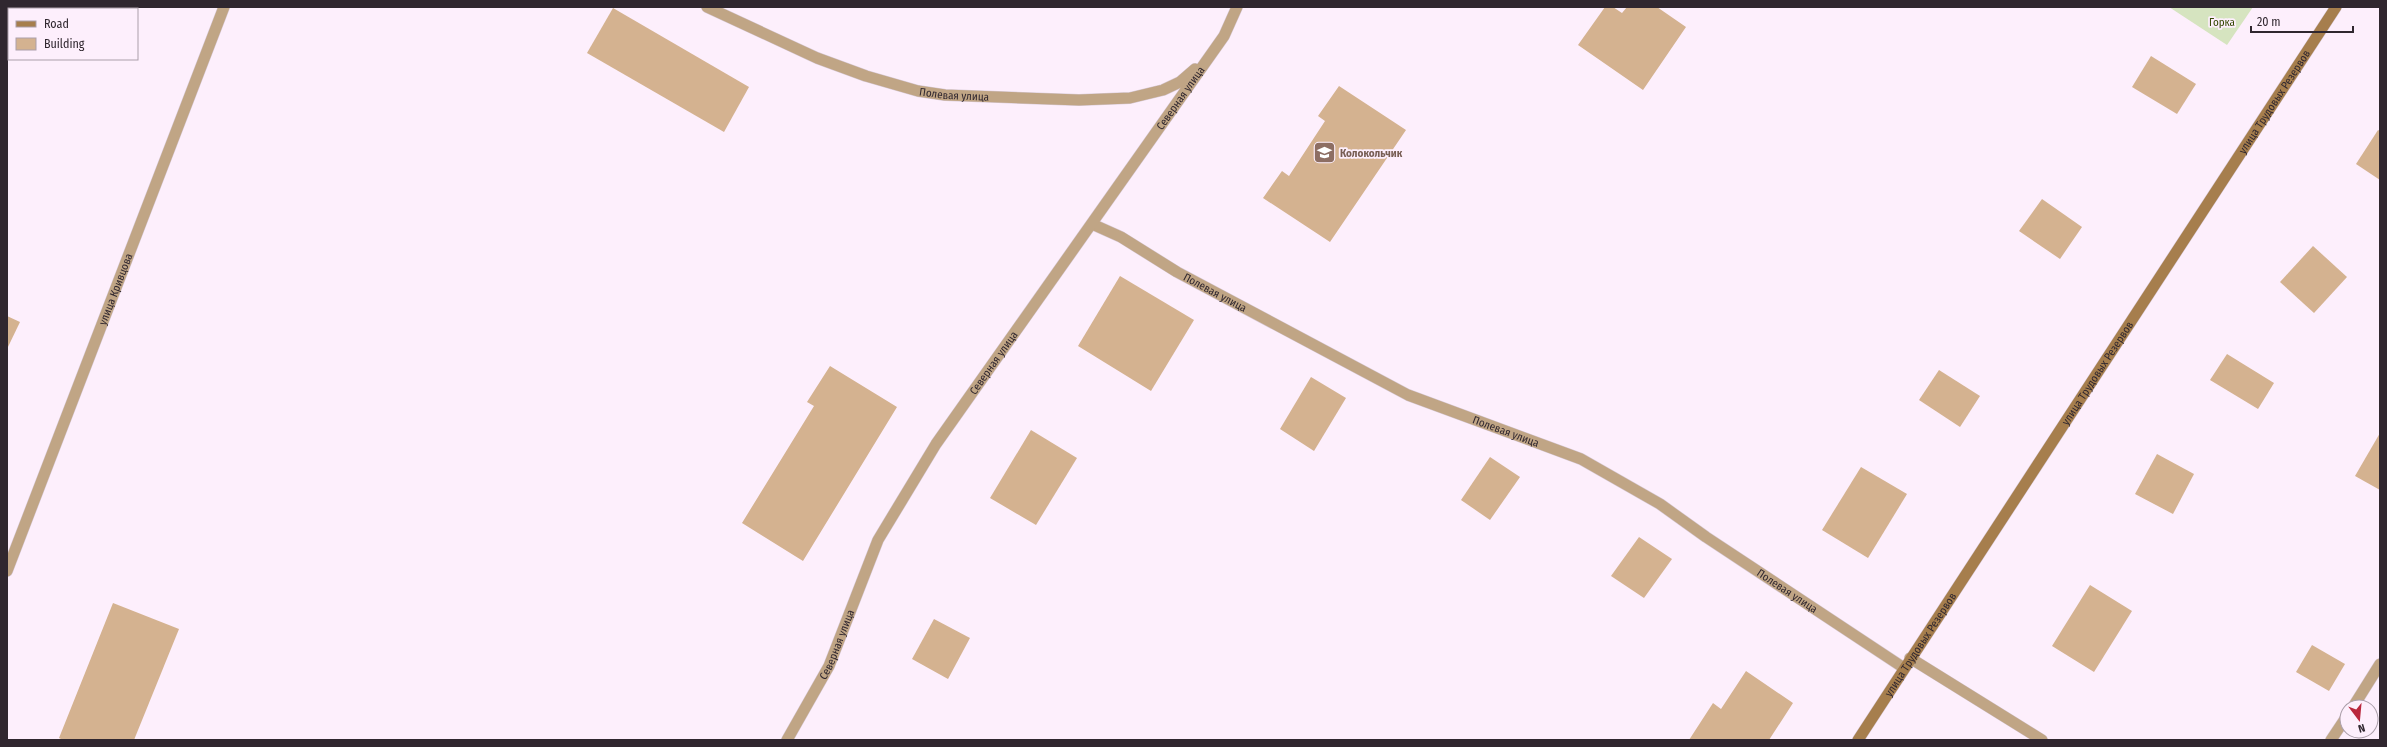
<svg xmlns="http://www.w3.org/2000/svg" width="2387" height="747" viewBox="0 0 2387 747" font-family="'Fira Sans Condensed',sans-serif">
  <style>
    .green { fill: #d6e4c0 }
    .building { fill: #d4b290 }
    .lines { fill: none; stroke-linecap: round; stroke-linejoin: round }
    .service-casing { stroke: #d8cbd7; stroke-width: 12 }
    .minor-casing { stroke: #d8cbd7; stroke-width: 12 }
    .secondary-casing { stroke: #d8cbd7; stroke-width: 12 }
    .service { stroke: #c0a585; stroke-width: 11 }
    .minor { stroke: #c0a585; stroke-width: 11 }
    .secondary { stroke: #a67e4d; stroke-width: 11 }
    .labels { text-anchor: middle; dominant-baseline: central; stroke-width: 3.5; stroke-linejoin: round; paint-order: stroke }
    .park-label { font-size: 11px; fill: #344701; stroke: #fdeffc }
    .street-label { font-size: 11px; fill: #30272f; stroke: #fdeffc }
    .education-label { font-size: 11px; font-weight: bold; fill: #785e54; stroke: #fdeffc; text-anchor: start }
  </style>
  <rect width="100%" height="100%" fill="#fdeffc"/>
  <polygon class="green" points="2169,7 2253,7 2227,45"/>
  <g class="building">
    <polygon points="1605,7 1613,7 1622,13 1627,7 1657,7 1686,27 1643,90 1578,45"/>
    <polygon points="613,8 749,87 724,132 587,53"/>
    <polygon points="2151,56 2196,84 2177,114 2132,87"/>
    <polygon points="1339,86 1406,130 1330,242 1263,198 1282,171 1289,176 1325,121 1318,116"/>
    <polygon points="2378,130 2380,131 2380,180 2356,164"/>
    <polygon points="2042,199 2082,227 2060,259 2019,231"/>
    <polygon points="2313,246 2347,277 2314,313 2280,282"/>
    <polygon points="1120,276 1194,320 1151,391 1078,346"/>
    <polygon points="7,316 20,322 7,349"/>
    <polygon points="2227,354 2274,383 2258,409 2210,380"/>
    <polygon points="830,366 897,407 803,561 742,523 814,406 807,402"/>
    <polygon points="1939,370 1980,396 1960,427 1919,400"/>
    <polygon points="1311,377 1346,398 1314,451 1280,429"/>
    <polygon points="1031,430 1077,458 1036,525 990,498"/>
    <polygon points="2380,433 2380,490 2355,476"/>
    <polygon points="2157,454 2194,474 2173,514 2135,494"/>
    <polygon points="1490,457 1520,477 1490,520 1461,500"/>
    <polygon points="1861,467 1907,494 1868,558 1822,530"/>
    <polygon points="1639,537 1672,559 1644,598 1611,576"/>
    <polygon points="2090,585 2132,611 2094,672 2052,646"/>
    <polygon points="113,603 179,629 134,740 63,740 59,738"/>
    <polygon points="934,619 970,638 948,679 912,659"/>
    <polygon points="2312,645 2345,664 2329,691 2296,672"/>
    <polygon points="1746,671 1793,703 1769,740 1689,740 1713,703 1721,709"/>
  </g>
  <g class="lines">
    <defs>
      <g id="service">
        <polyline points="2353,707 2380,664"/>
        <polyline points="2331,740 2347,716"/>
      </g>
      <g id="minor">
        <path id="s1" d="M707,7L817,58L866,76L918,91L945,95L1079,100L1130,98L1163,90L1180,82L1195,69"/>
        <path id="s2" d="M1092,224L1121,237L1177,272L1408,395L1581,459L1660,504L1706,537L1904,668"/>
        <path id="s3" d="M7,571L224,7"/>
        <polyline points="1910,658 2042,740"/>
        <path id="s4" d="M787,740L829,666L878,540L936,444L1224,36L1237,7"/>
      </g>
      <g id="secondary">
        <path id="s5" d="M1858,740L2336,7"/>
      </g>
    </defs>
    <use href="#service" class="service-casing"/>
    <use href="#minor" class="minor-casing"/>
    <use href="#secondary" class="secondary-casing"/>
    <use href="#service" class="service"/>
    <use href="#minor" class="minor"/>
    <use href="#secondary" class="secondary"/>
  </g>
  <defs>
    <symbol id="school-square" viewBox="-11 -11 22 22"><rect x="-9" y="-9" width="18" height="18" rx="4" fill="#8d6e63" stroke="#fdeffc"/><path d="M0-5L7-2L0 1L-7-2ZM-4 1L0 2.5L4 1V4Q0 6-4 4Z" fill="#fff"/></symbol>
  </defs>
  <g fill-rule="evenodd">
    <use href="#school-square" x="1312" y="140" width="25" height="25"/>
  </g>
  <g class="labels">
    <g class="park-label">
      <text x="2222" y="22">Горка</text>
    </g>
    <g class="street-label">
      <text stroke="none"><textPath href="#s1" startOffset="264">Полевая улица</textPath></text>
      <text stroke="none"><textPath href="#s4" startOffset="756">Северная улица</textPath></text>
      <text stroke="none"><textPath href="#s5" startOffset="762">улица Трудовых Резервов</textPath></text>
      <text stroke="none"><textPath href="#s3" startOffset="302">улица Кривцова</textPath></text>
      <text stroke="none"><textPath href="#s2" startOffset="141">Полевая улица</textPath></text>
      <text stroke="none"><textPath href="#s4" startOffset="432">Северная улица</textPath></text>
      <text stroke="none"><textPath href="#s5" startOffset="438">улица Трудовых Резервов</textPath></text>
      <text stroke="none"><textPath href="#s2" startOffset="464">Полевая улица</textPath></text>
      <text stroke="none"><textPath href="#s2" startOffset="789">Полевая улица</textPath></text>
      <text stroke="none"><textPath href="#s4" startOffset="108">Северная улица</textPath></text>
      <text stroke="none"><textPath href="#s5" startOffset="114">улица Трудовых Резервов</textPath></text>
    </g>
    <g class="education-label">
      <text x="1340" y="153">Колокольчик</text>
    </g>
  </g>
  <rect width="2387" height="747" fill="none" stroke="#30272f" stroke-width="16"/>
  <rect x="8" y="8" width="130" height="52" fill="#fdeffc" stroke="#ab9faa"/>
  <rect x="16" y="21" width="20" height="6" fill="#a67e4d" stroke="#ab9faa"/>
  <text x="44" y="28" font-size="12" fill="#30272f">Road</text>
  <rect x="16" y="38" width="20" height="12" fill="#d4b290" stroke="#ab9faa"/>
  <text x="44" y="48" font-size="12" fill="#30272f">Building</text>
  <g transform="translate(2359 719) rotate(164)"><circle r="19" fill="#fdeffc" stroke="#ab9faa"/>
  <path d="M0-3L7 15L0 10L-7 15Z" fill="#b9273d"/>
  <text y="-6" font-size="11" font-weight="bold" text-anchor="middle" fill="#30272f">N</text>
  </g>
  <path d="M2251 26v6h102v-6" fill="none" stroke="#30272f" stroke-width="2"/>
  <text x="2257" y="26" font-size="12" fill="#30272f" stroke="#fdeffc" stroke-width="3" paint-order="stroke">20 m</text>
</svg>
